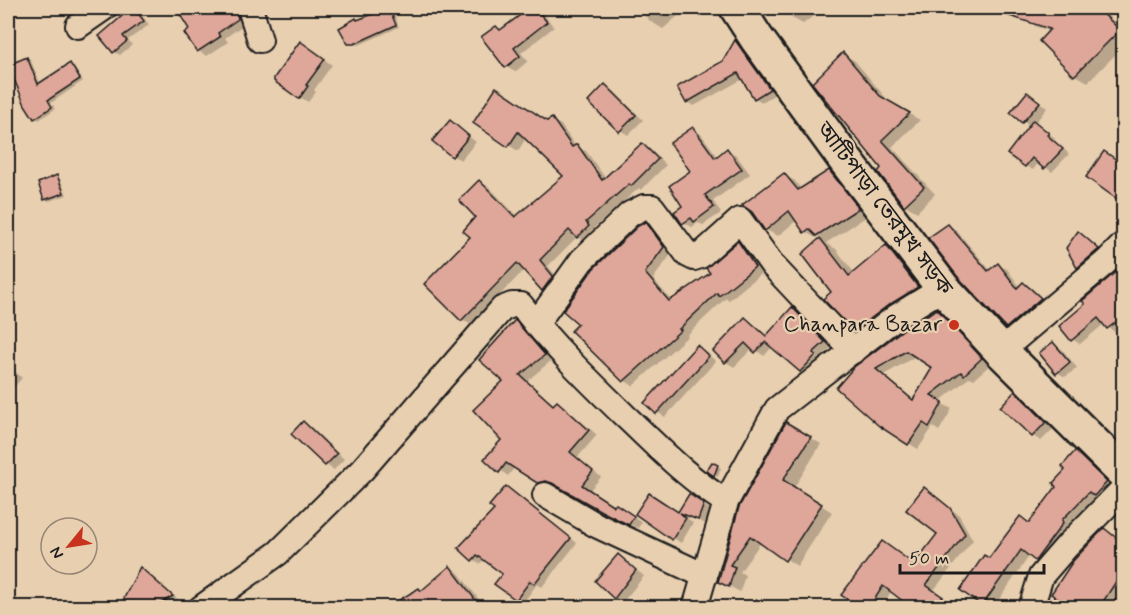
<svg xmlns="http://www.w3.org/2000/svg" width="1131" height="615" viewBox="0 0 1131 615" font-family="Mynerve,'Noto Sans Bengali',sans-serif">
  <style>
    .shadow { fill: #0003; fill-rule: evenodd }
    .building { fill: #dfa799; stroke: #1c1c1c; stroke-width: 1.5; fill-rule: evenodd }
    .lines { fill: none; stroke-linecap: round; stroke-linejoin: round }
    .minor-casing { stroke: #1c1c1c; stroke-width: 28 }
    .secondary-casing { stroke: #1c1c1c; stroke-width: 38 }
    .minor { stroke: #e8cfb0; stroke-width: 24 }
    .secondary { stroke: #e8cfb0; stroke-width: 33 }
    .poi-dot { fill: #c8321e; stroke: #e8cfb0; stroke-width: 2 }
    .labels { text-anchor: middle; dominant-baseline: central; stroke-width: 4.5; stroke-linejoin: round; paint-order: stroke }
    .street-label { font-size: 22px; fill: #1c1c1c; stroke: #e8cfb0 }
    .poi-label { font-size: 22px; fill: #1c1c1c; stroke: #e8cfb0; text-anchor: end }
  </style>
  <rect width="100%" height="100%" fill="#e8cfb0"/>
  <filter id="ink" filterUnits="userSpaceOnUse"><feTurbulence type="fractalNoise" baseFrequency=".0167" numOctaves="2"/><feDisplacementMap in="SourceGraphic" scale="12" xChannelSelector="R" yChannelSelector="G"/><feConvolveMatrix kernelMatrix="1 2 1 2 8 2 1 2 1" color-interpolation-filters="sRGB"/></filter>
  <g filter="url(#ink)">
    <g class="shadow">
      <polygon points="119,8 137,8 149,25 128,40 132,45 120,55 114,52 124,16"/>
      <polygon points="178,8 246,8 246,23 225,38 228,42 207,56 198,51 191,30"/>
      <polygon points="532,8 542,12 554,27 521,53 528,61 515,72 506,67 497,27 502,31"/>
      <polygon points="638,8 687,8 663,29 650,21"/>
      <polygon points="785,8 824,8 803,24 792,18"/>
      <polygon points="1009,8 1100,8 1124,31 1124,46 1088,82 1075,75 1050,31 1037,27"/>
      <polygon points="389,9 393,11 399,27 359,45 349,43 358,21"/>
      <polygon points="736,42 743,46 777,93 762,102 755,98 743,79 694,106 687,102 724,62"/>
      <polygon points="309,48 332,65 314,90 316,92 308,102 300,97"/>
      <polygon points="843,54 855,61 891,104 920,120 892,147 935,194 917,212 905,205 880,172 883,168"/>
      <polygon points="27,59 31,61 41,85 70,65 74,67 83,81 51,103 55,109 39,120 35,118"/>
      <polygon points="606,86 614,91 643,120 628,135 620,130"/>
      <polygon points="1028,94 1047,108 1035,123 1055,138 1054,140 1069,154 1052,172 1039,162 1033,170 1026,166 1030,126 1012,113"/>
      <polygon points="552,120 561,125 576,147 586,151 606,179 642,145 651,150 666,165 641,190 639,188 594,228 598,232 587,242 577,237 548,266 561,282 552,295 543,290 525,269 471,325 462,319 472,237 477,217 480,182 489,187 518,217 565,176 526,138 518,151 475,123 548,123"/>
      <polygon points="450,122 476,142 461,160 453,156"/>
      <polygon points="693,129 701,134 718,157 727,150 736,155 750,174 713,201 721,213 703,225 698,223 692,227 683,222 684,206 692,172"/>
      <polygon points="829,172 840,178 869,215 826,243 836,249 855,274 887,247 902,256 933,296 871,339 855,330 834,292 804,254 822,238 819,236 816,238 805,232 797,220 778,236 766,230 753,211 784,175 795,181 802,190"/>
      <polygon points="57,177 60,179 67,195 49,201 46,199"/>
      <polygon points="646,224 655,229 672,253 653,279 672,301 712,273 738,243 747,248 763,272 729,300 726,298 687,335 688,336 633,386 624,380 581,325"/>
      <polygon points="948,225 956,230 991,271 998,265 1007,269 1020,287 1023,284 1032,288 1048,304 1016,332 1007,327"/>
      <polygon points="1079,233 1106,255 1086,272 1078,267"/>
      <polygon points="1118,272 1124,275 1124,326 1116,333 1104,324 1080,344 1072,339"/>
      <polygon points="792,309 800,313 832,347 820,358 823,360 809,376 773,346 764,356 753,348 734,367 726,362 715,351 745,319 768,336"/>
      <path d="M937,310L946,316L991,364L974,379L970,377L939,402L952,409L939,431L933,427L918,449L880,425L838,388ZM916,356L934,367L914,400L884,375Z"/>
      <polygon points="515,322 523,327 552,360 527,381 555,405 557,403 565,407 597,435 577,458 601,477 590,490 615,508 616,506 642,522 638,528 613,517 562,487 554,485 547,487 515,467 508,476 486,459 503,440 505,381"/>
      <polygon points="1053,344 1062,349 1077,368 1065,377 1057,372"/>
      <polygon points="697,347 716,361 665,417 657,412"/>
      <polygon points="8,364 22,378 8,394"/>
      <polygon points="1015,393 1024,398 1054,428 1041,441 1033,436 1002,407"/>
      <polygon points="304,423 312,428 344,459 334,470 326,465"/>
      <polygon points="787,424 821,444 794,488 832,512 797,566 761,542 740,572 745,575 740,592 720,581"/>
      <polygon points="1076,453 1084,458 1114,488 1103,500 1098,497 1070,525 1071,528 1044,564 1030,555 993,608 983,605 962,590 990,560 1030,524 1058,487"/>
      <polygon points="712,464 721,468 718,477 708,470"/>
      <polygon points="925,489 959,515 973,540 934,590 950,602 946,608 914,608 892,590 881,608 863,608 844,594 915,565 939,534"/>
      <polygon points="514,492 577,543 542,587 537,584 523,603 516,599 504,574 484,559 480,564 473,560"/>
      <polygon points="697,500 711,510 706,524 682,514 693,523 681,543 637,514 679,514"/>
      <polygon points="1105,530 1124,543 1124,597 1116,608 1053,608"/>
      <polygon points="618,556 644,576 623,602 615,597"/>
      <polygon points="450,567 458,572 484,606 396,608 422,592"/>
      <polygon points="141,569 149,574 180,601 168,608 128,608"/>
    </g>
    <g class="building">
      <polygon points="118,8 134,8 144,21 123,36 127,41 113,53 99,36 122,16"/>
      <polygon points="176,8 236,8 238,19 218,33 220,37 197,52 184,33 189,29"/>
      <polygon points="389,8 396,25 354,44 348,44 339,28 356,18 357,20"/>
      <polygon points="530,8 535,8 547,22 514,48 520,56 505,68 481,37 496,26 500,30"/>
      <polygon points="995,8 1097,8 1120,30 1074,76 1039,41 1050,29 994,11"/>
      <polygon points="735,40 770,89 754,99 738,73 686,103 677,87 723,61"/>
      <polygon points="300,41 325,59 306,85 308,86 299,99 274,81 274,78"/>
      <polygon points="843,52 880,96 910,113 882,140 924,187 904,206 878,172 881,168 812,83"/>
      <polygon points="27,57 38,84 70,63 80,79 48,100 52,107 34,119 25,105 8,65"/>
      <polygon points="605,84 636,115 619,132 588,102"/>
      <polygon points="496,87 547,121 552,118 572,147 577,144 602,180 642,143 658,159 631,186 629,184 586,222 589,226 577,238 569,230 540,260 553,276 542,291 517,263 461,321 424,284 470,237 463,231 475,217 459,200 479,180 515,217 563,176 518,132 508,147 473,123"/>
      <polygon points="1027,92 1040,102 1022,123 1010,113"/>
      <polygon points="450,120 469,136 452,157 432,141"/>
      <polygon points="1033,120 1049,133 1047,135 1063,149 1044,169 1032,158 1025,167 1007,154"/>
      <polygon points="693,127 715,158 727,148 742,169 705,195 714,207 694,222 691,218 682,224 674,212 682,206 669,186 690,171 670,143"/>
      <polygon points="1104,151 1124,165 1124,204 1086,177"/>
      <polygon points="829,170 859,208 816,236 809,229 804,233 789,211 765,231 752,212 742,205 784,173 798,190"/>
      <polygon points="57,175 64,193 44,200 38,183"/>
      <polygon points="646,222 664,247 645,273 669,301 710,273 706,268 738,241 755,267 719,296 717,293 679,329 681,330 623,382 571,331 578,324 563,311 593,269 638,226"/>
      <polygon points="948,224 988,271 998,263 1017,288 1023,282 1041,298 1006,328 957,276 928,238"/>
      <polygon points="1078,231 1099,249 1077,268 1066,248"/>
      <polygon points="820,238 849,276 886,245 918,287 887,306 854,331 823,299 831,292 802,254"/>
      <polygon points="1118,270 1124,276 1124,316 1107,329 1098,318 1071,341 1059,326 1085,304 1082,301"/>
      <polygon points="792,307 825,342 813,353 816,355 800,372 765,342 755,353 745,343 725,363 713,351 745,317 766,336"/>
      <path d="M937,309L982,358L964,375L961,372L931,395L943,402L929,427L923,423L908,445L879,426L836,388L854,367L904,329ZM906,351L932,368L913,400L876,369Z"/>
      <polygon points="515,320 545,355 520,375 553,405 557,401 589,430 570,452 593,471 582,485 614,506 616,504 634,516 629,525 603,512 552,483 545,481 537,483 506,463 499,473 484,459 501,440 473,410 503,381 479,360"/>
      <polygon points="1053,342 1070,362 1056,374 1039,353"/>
      <polygon points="697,345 709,356 656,414 644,403"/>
      <polygon points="1015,391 1046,422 1032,437 1000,407"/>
      <polygon points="303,421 337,454 325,466 291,434"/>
      <polygon points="786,422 811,437 783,480 822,504 785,561 750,536 730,565 735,567 729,587 718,582 739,507"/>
      <polygon points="1075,451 1107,482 1094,496 1089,492 1062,520 1063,523 1035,561 1021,550 982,606 960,590 984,555 989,558 1020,516 1029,523 1056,487 1053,483 1065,470 1062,466"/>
      <polygon points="712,462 718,465 714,476 706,471"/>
      <polygon points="506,486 571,538 534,584 530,581 516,600 494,584 502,574 477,555 472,561 458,548 494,510 489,506"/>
      <polygon points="924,487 950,508 965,534 926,585 943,597 934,608 912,608 883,586 869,608 860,608 841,595 882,541 914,564 937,534 906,510"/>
      <polygon points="649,493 678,512 689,494 704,504 698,520 680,513 686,518 672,540 635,514"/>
      <polygon points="1104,528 1124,544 1124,585 1117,580 1099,608 1051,608 1058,599 1051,594 1073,561"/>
      <polygon points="618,554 636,570 614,599 595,581"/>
      <polygon points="450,566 477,602 469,608 386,608 419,588 421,591"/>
      <polygon points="140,567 173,596 152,608 119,608"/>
    </g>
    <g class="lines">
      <defs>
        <g id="minor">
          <polyline points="250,8 260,40"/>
          <polyline points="78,26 104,8"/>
          <polyline points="536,324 582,260 630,214 644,207 652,207 688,255 694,258 700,256 740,220 773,266 853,351"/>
          <polyline points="1001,351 1106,262 1124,244"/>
          <polyline points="545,495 596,525 705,576"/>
          <path d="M201,608L278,553L362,470L502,309L512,305H521C552,345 589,381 625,416C659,448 686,477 726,502"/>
          <polyline points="695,608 726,502 777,409 896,317 943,288"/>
          <polyline points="1031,608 1041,576 1067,546 1124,488"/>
        </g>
        <polyline id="secondary" points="737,8 757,39 846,161 943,288 1001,351 1124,473"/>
      </defs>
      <use href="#minor" class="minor-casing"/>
      <use href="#secondary" class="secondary-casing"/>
      <use href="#minor" class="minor"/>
      <use href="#secondary" class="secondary"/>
    </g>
  </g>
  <circle class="poi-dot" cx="954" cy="325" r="6"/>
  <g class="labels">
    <g class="street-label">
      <text transform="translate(884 209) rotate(53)">আটিপাড়া তেরমুখ সড়ক</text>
    </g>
    <g class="poi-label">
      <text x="942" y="325">Chanpara Bazar</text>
    </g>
  </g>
  <rect width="1131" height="615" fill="none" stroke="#e8cfb0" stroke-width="30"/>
  <rect x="15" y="15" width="1101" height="585" fill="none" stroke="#1c1c1c" stroke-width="2" filter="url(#ink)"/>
  <g transform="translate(69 546) rotate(240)"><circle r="28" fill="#e8cfb0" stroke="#968775" stroke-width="1.5"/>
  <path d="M0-4.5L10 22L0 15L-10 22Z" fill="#c8321e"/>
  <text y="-9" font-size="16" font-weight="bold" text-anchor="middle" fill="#1c1c1c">N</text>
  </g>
  <path d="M900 564v9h144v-9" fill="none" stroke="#1c1c1c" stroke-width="3"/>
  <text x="909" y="564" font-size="18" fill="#1c1c1c" stroke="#e8cfb0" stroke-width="4.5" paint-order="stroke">50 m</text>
</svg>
